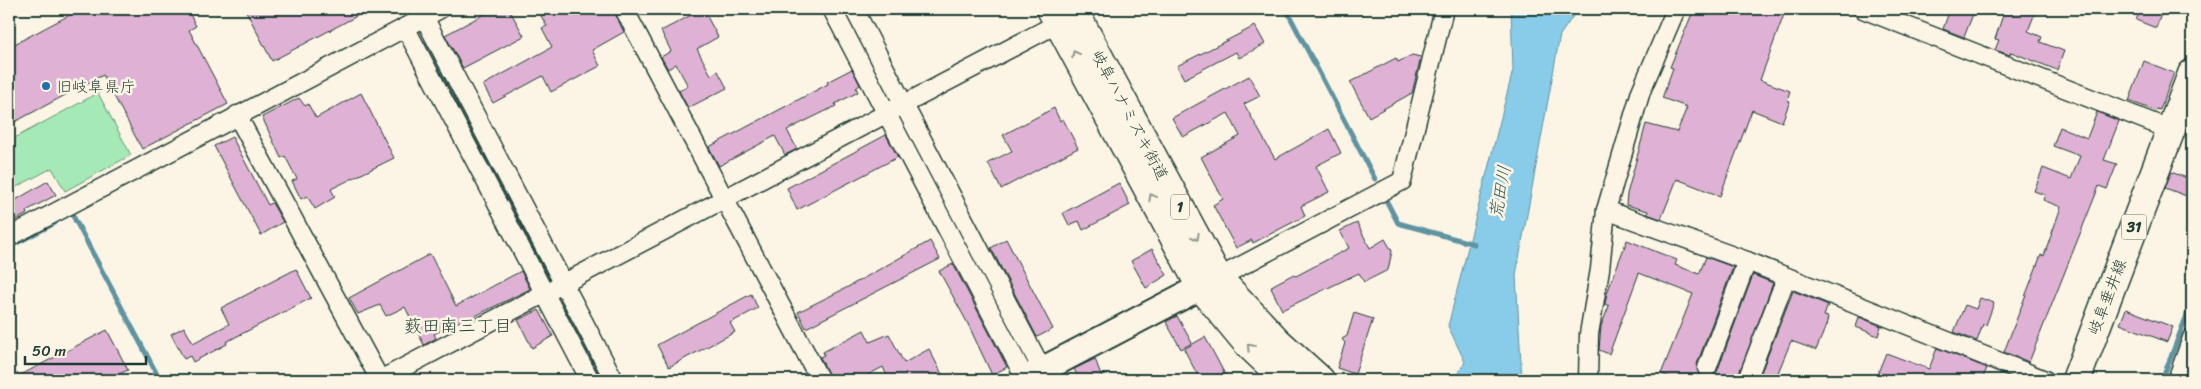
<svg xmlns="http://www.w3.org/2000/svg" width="2201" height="389" viewBox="0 0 2201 389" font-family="Sriracha,'Klee One',sans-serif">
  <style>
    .green { fill: #a5eab6; stroke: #629475 }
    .water { fill: #88cce9; stroke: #5e93a1 }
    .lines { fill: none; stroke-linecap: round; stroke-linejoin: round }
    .stream { stroke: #5e93a1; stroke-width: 5 }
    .building { fill: #dfb2d5; stroke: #1f3d34 }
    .street-casing { stroke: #1f3d34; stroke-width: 21 }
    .secondary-casing { stroke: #1f3d34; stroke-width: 29 }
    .primary-casing { stroke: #1f3d34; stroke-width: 31 }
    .street { stroke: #fcf5e5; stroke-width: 18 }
    .secondary { stroke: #fcf5e5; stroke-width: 25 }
    .primary { stroke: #fcf5e5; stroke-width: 28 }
    .oneway { stroke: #8e998c }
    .poi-dot { fill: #1f6fb2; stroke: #fcf5e5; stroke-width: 2 }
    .labels { text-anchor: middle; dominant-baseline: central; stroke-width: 5; stroke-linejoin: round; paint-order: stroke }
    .shield { fill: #fcf5e5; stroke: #617469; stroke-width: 1 }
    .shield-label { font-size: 15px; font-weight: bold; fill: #1f3d34 }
    .poi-label { font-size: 16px; fill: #1f3d34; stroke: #fcf5e5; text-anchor: start }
    .street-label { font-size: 16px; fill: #1f3d34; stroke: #fcf5e5 }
    .water-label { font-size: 18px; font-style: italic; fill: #345a58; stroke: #fcf5e5 }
    .neighbourhood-label { font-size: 18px; fill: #1f3d34; stroke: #fcf5e5 }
  </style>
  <rect width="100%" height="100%" fill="#fcf5e5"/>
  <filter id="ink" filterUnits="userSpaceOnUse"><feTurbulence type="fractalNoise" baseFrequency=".02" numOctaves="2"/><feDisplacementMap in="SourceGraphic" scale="10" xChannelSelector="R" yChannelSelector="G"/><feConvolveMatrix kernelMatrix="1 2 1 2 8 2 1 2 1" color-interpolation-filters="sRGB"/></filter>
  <g filter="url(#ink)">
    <polygon class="green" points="98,93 131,155 65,191 52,168 9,191 9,141"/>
    <polygon class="water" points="1511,9 1578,9 1560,35 1516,275 1522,380 1453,380 1465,362 1448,326 1513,70"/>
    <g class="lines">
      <g class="stream">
        <polyline points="844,9 891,103"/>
        <polyline points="1286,9 1375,179"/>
        <polyline points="423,43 548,278"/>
        <polyline points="898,115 1024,357"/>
        <polyline points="1387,202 1398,223 1474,244"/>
        <polyline points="72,214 160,380"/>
        <polyline points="9,247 55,223"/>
        <polyline points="561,302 602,380"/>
        <polyline points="2162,380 2192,302"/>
      </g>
    </g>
    <g class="building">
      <polygon points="81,9 187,9 196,26 189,30 228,104 142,149 103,75 9,125 9,47"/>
      <polygon points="245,9 370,9 272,61"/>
      <polygon points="494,9 509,9 524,36 463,68 445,35"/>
      <polygon points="554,9 613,9 624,32 592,50 600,66 551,92 543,76 493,103 483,85 552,47 542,28 547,26 541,16"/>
      <polygon points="703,9 718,37 697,49 711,75 718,71 727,88 688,108 679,91 688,86 676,64 668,69 661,57 671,51 661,31"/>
      <polygon points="1694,9 1786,9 1760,80 1790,91 1787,100 1790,101 1782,122 1752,110 1720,196 1677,179 1661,219 1647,214 1648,211 1626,205 1627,194 1646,124 1677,132 1687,107 1662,98 1673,68 1670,67"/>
      <polygon points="1950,9 1975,9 1964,37 1943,29"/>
      <polygon points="2005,9 2025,9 2035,13 2028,31 2042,37 2040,42 2064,51 2057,70 2011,52 2010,55 1995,50 1999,40 1995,39"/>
      <polygon points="2141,9 2163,9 2156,28 2136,20"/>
      <polygon points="1255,26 1265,44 1239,58 1236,52 1184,79 1177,66"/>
      <polygon points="1412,55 1421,57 1412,93 1369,117 1350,82 1396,58 1398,62"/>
      <polygon points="2144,61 2174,73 2160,110 2157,109 2156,111 2129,101"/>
      <polygon points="852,69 860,85 856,88 858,92 835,104 836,106 787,130 797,149 785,155 775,136 719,166 709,147 828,84 827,82"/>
      <polygon points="1249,76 1260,96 1244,104 1275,159 1329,129 1341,153 1316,166 1329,192 1301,206 1305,216 1253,243 1252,240 1236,248 1213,205 1223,199 1201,157 1240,136 1228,113 1183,137 1172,118"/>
      <polygon points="361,93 394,158 331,189 335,197 315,209 307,196 301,199 292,181 297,179 285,156 281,158 262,117 299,98 305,106 308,104 316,118"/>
      <polygon points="1054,108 1060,121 1063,119 1078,148 1001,189 988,163 1012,151 1003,135"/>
      <polygon points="2097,112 2119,121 2104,160 2117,164 2107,189 2099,186 2029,362 2004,352 2041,255 2044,256 2061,207 2043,200 2045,195 2034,191 2043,168 2071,179 2080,156 2053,146 2060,127 2087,138"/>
      <polygon points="886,135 898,157 797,210 787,188"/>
      <polygon points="232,137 268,205 272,203 283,222 261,235 214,146"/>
      <polygon points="2171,172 2192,180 2192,198 2165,188"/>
      <polygon points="48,181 56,195 26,211 27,214 9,224 9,204"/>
      <polygon points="1119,183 1130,205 1083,230 1079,221 1069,225 1063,213"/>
      <polygon points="1357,223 1370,248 1385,239 1392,251 1388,270 1364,282 1359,273 1282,310 1271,288 1273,285 1292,275 1296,276 1349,248 1340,231"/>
      <polygon points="1006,239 1053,329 1037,337 991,248"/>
      <polygon points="1627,240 1677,260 1675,265 1699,274 1706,257 1733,267 1697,364 1699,374 1704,378 1713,376 1717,372 1753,275 1773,283 1737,380 1679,380 1661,374 1693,294 1639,273 1609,354 1599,350 1601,326 1609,306 1605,304 1607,293"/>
      <polygon points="930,241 940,259 806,328 798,312 846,288"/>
      <polygon points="1152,249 1167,275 1146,288 1131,261"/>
      <polygon points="430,254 456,306 521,271 530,289 467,320 466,318 434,334 436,338 424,345 405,307 386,316 380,305 358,314 349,298"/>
      <polygon points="953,264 1007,367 992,375 967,322 939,271"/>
      <polygon points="296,269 311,298 226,342 227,344 193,362 190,356 184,359 171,334 184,327 193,343 229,324 221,308"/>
      <polygon points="1793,291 1828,305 1824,316 1828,317 1826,326 1816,350 1791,341 1775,380 1758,380"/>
      <polygon points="751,294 758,308 730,323 735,332 669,367 657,345"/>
      <polygon points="1980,298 1994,303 1986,325 1983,324 1977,341 1954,332 1965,305 1976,309"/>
      <polygon points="2126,309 2173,327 2167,342 2120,324"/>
      <polygon points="539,310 553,336 532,348 518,320"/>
      <polygon points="1354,313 1373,319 1355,374 1337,368 1345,343 1342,339 1347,336"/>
      <polygon points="1177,316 1192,343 1181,349 1166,322"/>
      <polygon points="1859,317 1881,326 1878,336 1856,327"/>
      <polygon points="107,330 128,370 119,374 123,380 11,380"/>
      <polygon points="864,330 870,342 889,334 904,363 929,349 945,380 889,380 883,367 858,380 831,380 820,357 824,355 823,352"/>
      <polygon points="1205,337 1228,380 1200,380 1184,349"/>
      <polygon points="1937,348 1987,368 1982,380 1875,380 1886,353 1929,369"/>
      <polygon points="1095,359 1103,380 1080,380 1074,369"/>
    </g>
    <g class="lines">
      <defs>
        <g id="street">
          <polyline points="624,9 820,380"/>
          <polyline points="832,9 1026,380"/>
          <polyline points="854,9 1047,379"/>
          <polyline points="1863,9 2171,130"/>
          <polyline points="424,17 614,380"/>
          <polyline points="405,27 590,380"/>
          <polyline points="237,115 380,380"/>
          <polyline points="1606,210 1747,261 2045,380"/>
          <polyline points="9,237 440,9"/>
          <polyline points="1218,278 1402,181 1444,9"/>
          <polyline points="1707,368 1747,261"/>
          <polyline points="380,380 1068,18"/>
          <polyline points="1588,380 1589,334 1600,269 1606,210 1641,91 1676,9"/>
          <polyline points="1747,380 1786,278"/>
          <polyline points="2180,380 2178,377 2192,338"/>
        </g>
        <polyline id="secondary" points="1023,380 1218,278"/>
        <g id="primary">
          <polyline points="1051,9 1201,287 1248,344 1286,380"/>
          <polyline points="1073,9 1218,278 1277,341 1320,380"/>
          <polyline points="2076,380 2192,74"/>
        </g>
      </defs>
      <use href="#street" class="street-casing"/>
      <use href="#secondary" class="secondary-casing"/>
      <use href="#primary" class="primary-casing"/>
      <use href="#street" class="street"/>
      <use href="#secondary" class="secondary"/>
      <use href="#primary" class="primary"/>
    </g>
    <defs><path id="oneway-chevron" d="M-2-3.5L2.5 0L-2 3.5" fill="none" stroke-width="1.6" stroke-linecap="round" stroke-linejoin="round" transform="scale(1.25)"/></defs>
    <g class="oneway">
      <use href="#oneway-chevron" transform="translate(1075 54) rotate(-118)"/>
      <use href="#oneway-chevron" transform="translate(1152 197) rotate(-118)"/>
      <use href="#oneway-chevron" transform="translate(1196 237) rotate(62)"/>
      <use href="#oneway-chevron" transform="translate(1250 347) rotate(-134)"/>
    </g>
  </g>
  <circle class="poi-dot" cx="46" cy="86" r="5"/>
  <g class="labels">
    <g class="shield">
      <rect x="1171" y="194.5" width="18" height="25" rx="4"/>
      <rect x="2121.5" y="214.5" width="25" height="25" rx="4"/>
    </g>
    <g class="shield-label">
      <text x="1180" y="207">1</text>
      <text x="2134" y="227">31</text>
    </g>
    <g class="poi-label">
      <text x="56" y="86">旧岐阜県庁</text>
    </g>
    <g class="street-label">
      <text transform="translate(1130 115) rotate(62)">岐阜ハナミズキ街道</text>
      <text transform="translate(2107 297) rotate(-69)">岐阜垂井線</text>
    </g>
    <g class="water-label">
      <text transform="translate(1500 192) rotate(-80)">荒田川</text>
    </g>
    <g class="neighbourhood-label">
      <text x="458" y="326">薮田南三丁目</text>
    </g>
  </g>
  <rect width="2201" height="389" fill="none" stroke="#fcf5e5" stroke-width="30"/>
  <rect x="15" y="15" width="2171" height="359" fill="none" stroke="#1f3d34" stroke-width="2" filter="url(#ink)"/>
  <path d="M25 356v8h121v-8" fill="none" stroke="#1f3d34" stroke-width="2.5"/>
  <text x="32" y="356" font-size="15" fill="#1f3d34" stroke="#fcf5e5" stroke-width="4" paint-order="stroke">50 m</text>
</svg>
